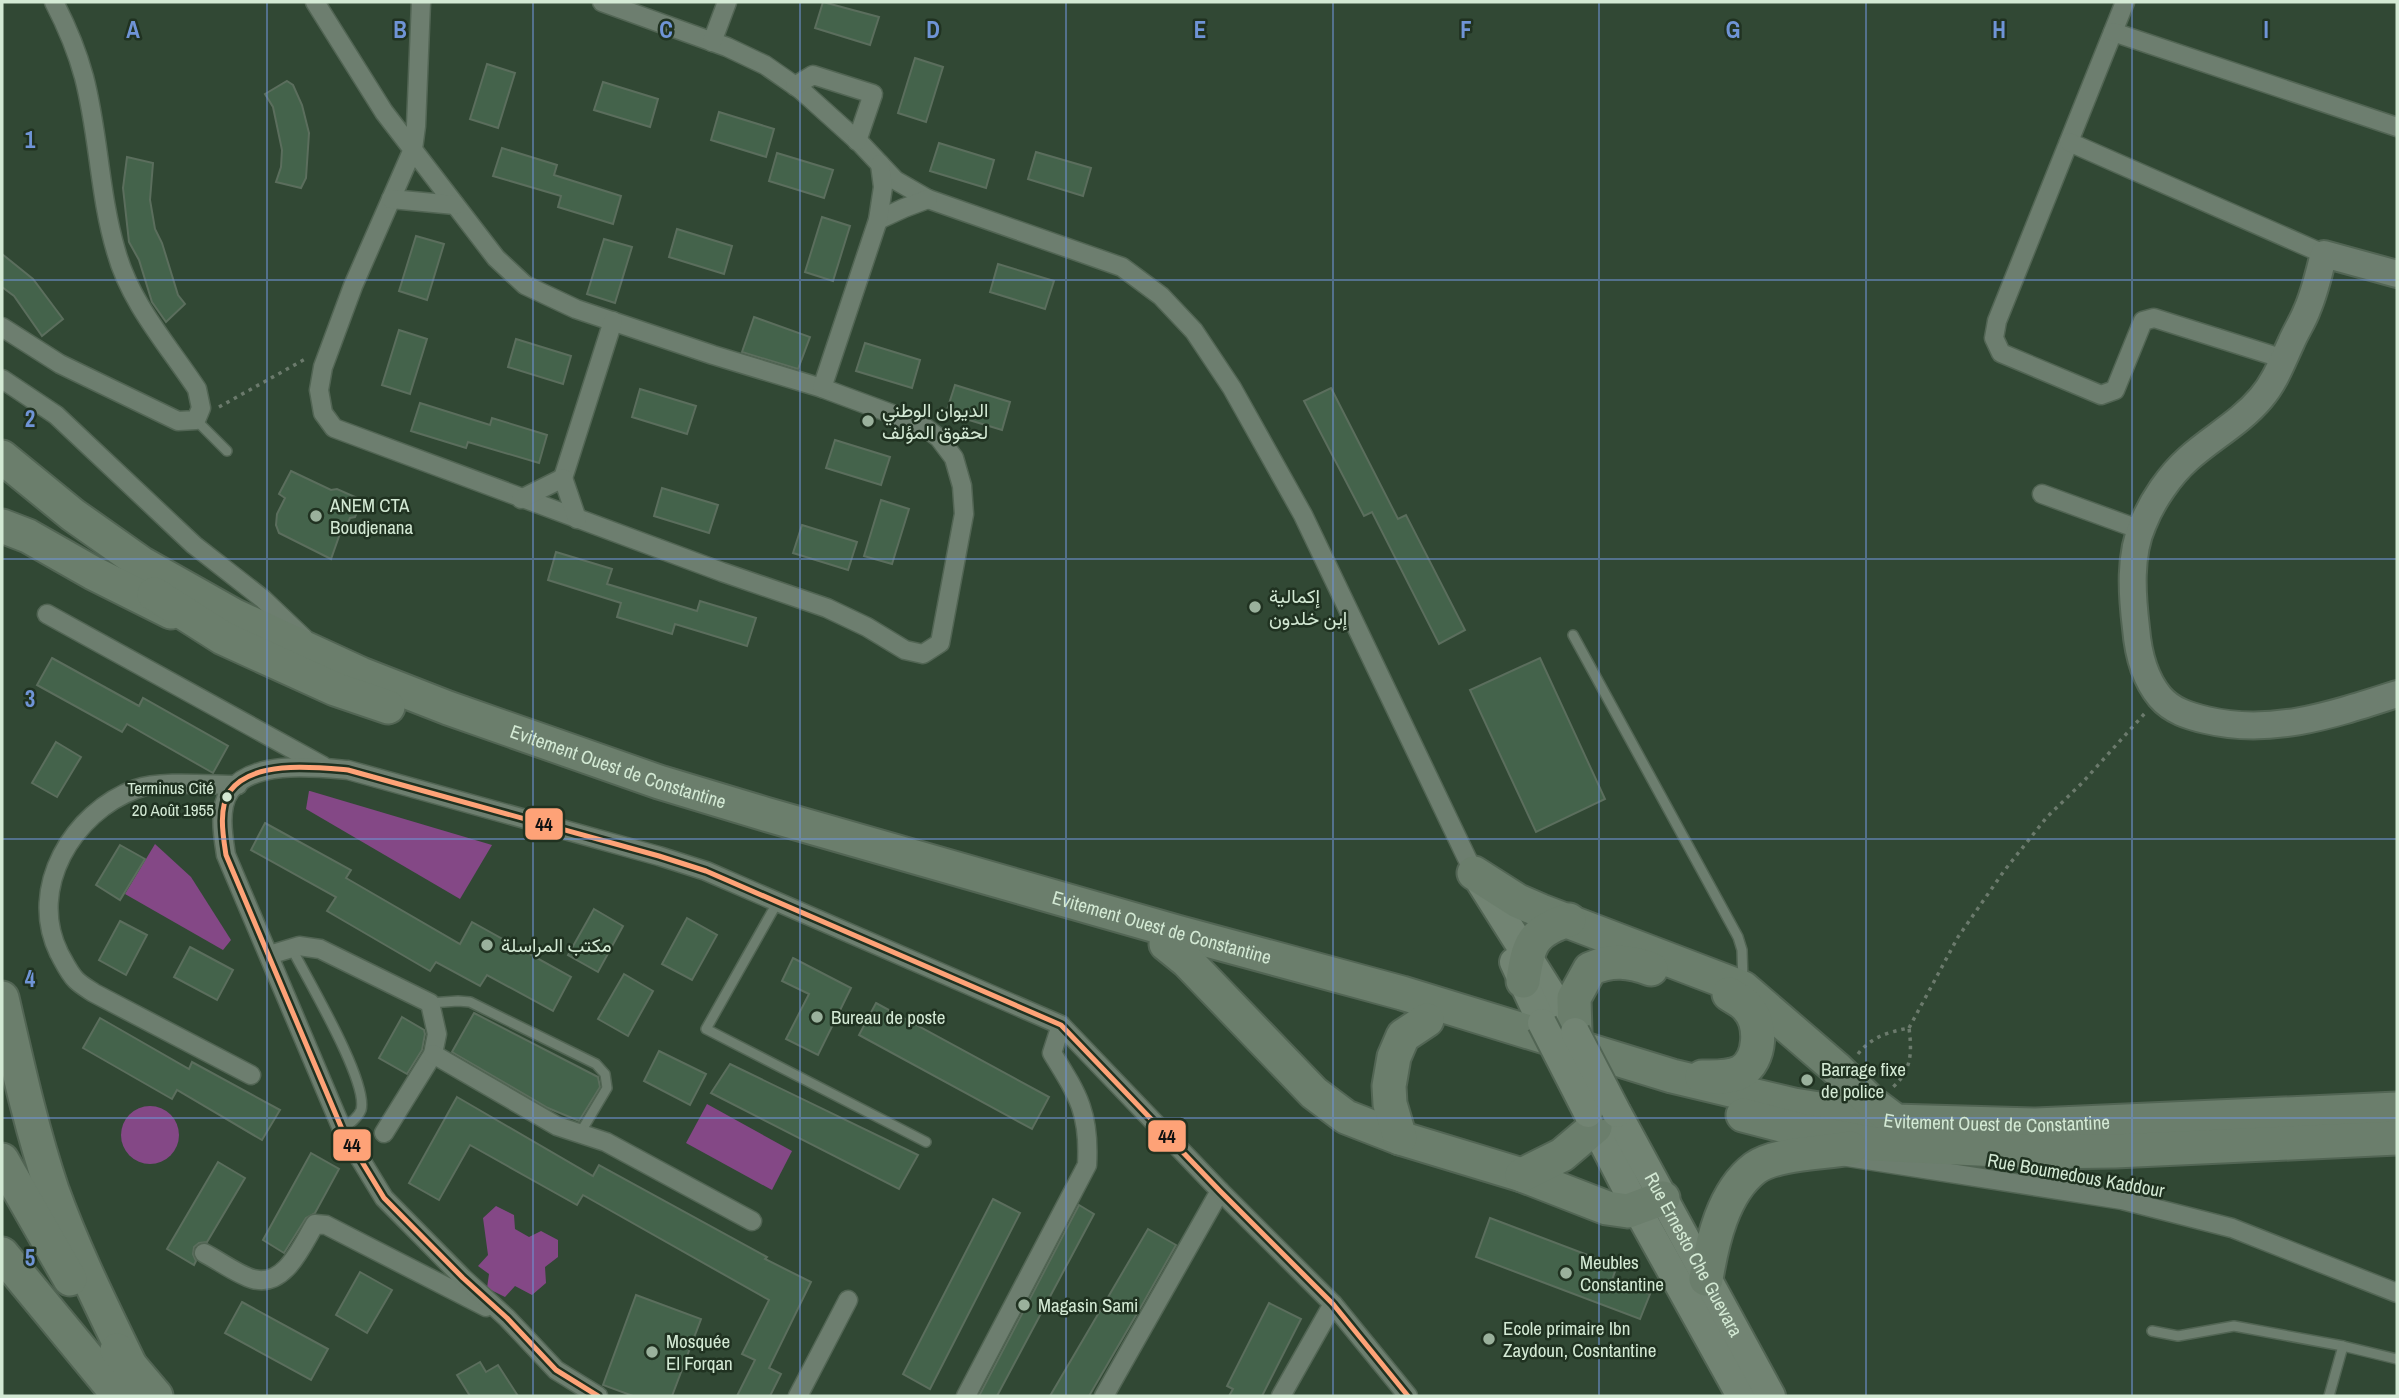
<svg xmlns="http://www.w3.org/2000/svg" width="2399" height="1398" viewBox="0 0 2399 1398" font-family="'Archivo Narrow',Vazirmatn,sans-serif">
  <style>
    .green { fill: #844886 }
    .building { fill: #44634b; stroke: #5b6e5d; stroke-width: 2 }
    .lines { fill: none; stroke-linecap: round; stroke-linejoin: round }
    .lane-casing { stroke: #526554; stroke-width: 12 }
    .street-casing { stroke: #526554; stroke-width: 21 }
    .secondary-casing { stroke: #526554; stroke-width: 30 }
    .primary-casing { stroke: #526554; stroke-width: 32 }
    .highway-casing { stroke: #526554; stroke-width: 37 }
    .path { stroke: #6b7a6c; stroke-width: 3.5; stroke-dasharray: 3.5 5; stroke-linecap: butt }
    .lane { stroke: #6d7e6f; stroke-width: 9 }
    .street { stroke: #6d7e6f; stroke-width: 18 }
    .secondary { stroke: #6d7e6f; stroke-width: 26 }
    .primary { stroke: #728473; stroke-width: 28 }
    .highway { stroke: #6b7e6c; stroke-width: 33 }
    .primary-bridge-casing { stroke: #526554; stroke-width: 32; stroke-linecap: butt }
    .primary-bridge { stroke: #728473; stroke-width: 28 }
    .bus-1-casing { stroke: #203221; stroke-width: 10 }
    .bus-1 { stroke: #fea277; stroke-width: 5 }
    .grid { fill: none; stroke: #6f94d6; stroke-width: 2; stroke-opacity: 0.55 }
    .poi-dot { fill: #9ab19c; stroke: #203221; stroke-width: 2.5 }
    .bus-dot { fill: #d3e9d4; stroke: #203221; stroke-width: 2.5 }
    .labels { text-anchor: middle; dominant-baseline: central; stroke-width: 5; stroke-linejoin: round; paint-order: stroke }
    .bus-label { font-size: 17px; fill: #d3e9d4; stroke: #203221; text-anchor: end }
    .poi-label { font-size: 19px; fill: #d3e9d4; stroke: #203221; text-anchor: start }
    .street-label { font-size: 19px; fill: #d3e9d4; stroke: #203221 }
    .grid-label { font-size: 23px; text-anchor: middle; font-weight: bold; fill: #6f94d6; stroke: #203221; stroke-width: 5; stroke-linejoin: round; paint-order: stroke }
    .line-badge { stroke: #203221; stroke-width: 2.5 }
    .pale-badge-label { font-size: 19px; text-anchor: middle; font-weight: bold; fill: #111 }
  </style>
  <rect width="100%" height="100%" fill="#314834"/>
  <g class="green">
    <polygon points="309,791 310,791 492,845 460,899 306,809"/>
    <polygon points="155,844 191,877 231,940 223,950 125,894"/>
    <polygon points="707,1104 792,1151 772,1190 686,1143"/>
    <circle cx="150" cy="1135" r="29"/>
    <polygon points="496,1206 514,1215 515,1229 529,1237 541,1231 558,1240 558,1257 545,1267 546,1283 532,1295 515,1286 505,1297 487,1288 489,1274 478,1266 488,1255 483,1218"/>
  </g>
  <g class="building">
    <polygon points="823,2 879,17 870,45 815,28"/>
    <polygon points="915,58 943,67 926,122 898,113"/>
    <polygon points="487,64 515,73 498,128 470,119"/>
    <polygon points="287,81 293,85 302,105 309,133 306,178 301,188 276,182 281,167 282,150 273,107 265,94"/>
    <polygon points="603,82 658,99 650,127 594,110"/>
    <polygon points="719,112 774,129 766,157 711,140"/>
    <polygon points="939,143 994,160 986,188 930,171"/>
    <polygon points="502,148 557,165 554,175 621,196 613,224 558,207 561,196 493,176"/>
    <polygon points="1036,152 1091,168 1083,196 1028,179"/>
    <polygon points="777,153 833,170 824,198 769,181"/>
    <polygon points="127,157 153,163 150,200 155,229 162,243 178,295 185,304 166,322 152,302 139,260 129,242 123,188"/>
    <polygon points="822,217 850,226 833,281 805,272"/>
    <polygon points="677,229 732,246 724,274 669,257"/>
    <polygon points="416,236 444,244 427,300 399,291"/>
    <polygon points="604,239 632,247 615,303 587,294"/>
    <polygon points="2,254 33,279 63,319 42,336 14,296 2,287"/>
    <polygon points="998,264 1054,281 1045,309 990,292"/>
    <polygon points="754,317 810,337 798,369 742,352"/>
    <polygon points="399,330 427,339 410,394 382,385"/>
    <polygon points="516,339 571,356 563,384 508,367"/>
    <polygon points="865,343 920,360 912,388 856,371"/>
    <polygon points="955,385 1010,402 1002,430 946,413"/>
    <polygon points="1331,388 1398,519 1406,515 1465,630 1439,644 1372,512 1364,516 1304,401"/>
    <polygon points="640,389 696,406 687,434 632,417"/>
    <polygon points="420,403 490,425 492,418 547,435 539,463 468,442 466,448 411,431"/>
    <polygon points="835,440 890,457 881,485 826,468"/>
    <polygon points="291,471 331,490 337,489 362,500 355,517 350,518 347,525 342,528 331,559 279,533 276,525 277,514 285,498 279,494"/>
    <polygon points="662,488 718,505 709,533 654,516"/>
    <polygon points="881,500 909,509 892,564 864,556"/>
    <polygon points="802,525 857,542 848,570 793,553"/>
    <polygon points="556,552 612,569 607,584 697,611 700,601 756,618 747,646 675,624 672,634 617,617 621,603 548,580"/>
    <polygon points="52,658 139,706 143,698 228,746 213,773 127,724 122,732 37,685"/>
    <polygon points="1540,658 1605,799 1536,832 1470,690"/>
    <polygon points="56,742 81,757 57,797 32,783"/>
    <polygon points="265,823 351,870 346,878 460,944 472,922 571,977 553,1011 487,975 480,986 436,962 430,971 327,911 336,897 251,850"/>
    <polygon points="120,845 145,859 120,900 96,885"/>
    <polygon points="594,909 623,926 598,972 568,955"/>
    <polygon points="687,918 717,935 692,980 662,964"/>
    <polygon points="120,921 147,935 126,975 99,960"/>
    <polygon points="190,947 233,970 217,1000 174,977"/>
    <polygon points="793,958 851,988 818,1055 786,1039 809,994 782,981"/>
    <polygon points="624,974 653,991 628,1036 598,1019"/>
    <polygon points="876,1003 1049,1097 1032,1129 859,1035"/>
    <polygon points="474,1013 598,1077 600,1087 579,1121 548,1108 452,1052"/>
    <polygon points="402,1017 424,1030 425,1034 422,1050 407,1074 379,1058"/>
    <polygon points="100,1018 189,1069 192,1062 280,1110 262,1140 177,1090 172,1099 83,1048"/>
    <polygon points="659,1051 706,1074 690,1105 644,1081"/>
    <polygon points="730,1064 918,1155 899,1189 711,1093"/>
    <polygon points="457,1097 593,1176 599,1165 767,1257 765,1259 811,1282 769,1368 781,1374 770,1396 737,1396 755,1360 742,1354 769,1300 583,1195 577,1205 470,1145 439,1200 409,1183"/>
    <polygon points="311,1153 339,1169 315,1213 306,1218 284,1253 263,1240"/>
    <polygon points="218,1162 245,1178 207,1242 199,1243 194,1247 193,1254 196,1261 194,1265 167,1249"/>
    <polygon points="993,1199 1020,1213 930,1389 903,1374"/>
    <polygon points="1079,1205 1094,1214 997,1396 979,1396"/>
    <polygon points="1490,1218 1617,1266 1612,1280 1650,1294 1640,1319 1476,1257"/>
    <polygon points="1148,1229 1176,1245 1142,1305 1089,1396 1050,1396"/>
    <polygon points="360,1272 392,1290 367,1333 336,1315"/>
    <polygon points="636,1295 701,1319 672,1396 633,1396 603,1385"/>
    <polygon points="242,1302 328,1349 311,1380 225,1333"/>
    <polygon points="1269,1303 1301,1319 1262,1396 1229,1396 1233,1389 1227,1386"/>
    <polygon points="480,1362 486,1372 498,1365 518,1396 470,1396 457,1375"/>
  </g>
  <g class="lines">
    <defs>
      <g id="lane">
        <polyline points="196,420 227,451"/>
        <polyline points="1573,635 1738,937 1742,950 1743,982"/>
        <polyline points="777,903 706,1029 926,1142"/>
        <path d="M291,947C306,977 369,1082 361,1110C358,1118 349,1124 342,1129"/>
        <polyline points="430,1003 458,1001 470,1002 596,1064 605,1074 607,1088 579,1135"/>
        <polyline points="2152,1331 2178,1336 2234,1326 2343,1346 2397,1359"/>
        <polyline points="2329,1396 2343,1346"/>
      </g>
      <g id="street">
        <polyline points="315,2 384,112 496,258 525,285 576,309 713,355 822,388 922,425 939,438 954,458 962,486 964,514 940,643 923,654 905,650 867,627 827,608 722,572 334,428 323,413 319,390 323,367 353,286 413,149 416,126 421,2"/>
        <polyline points="602,2 727,47 765,65 801,90 861,144 895,180 928,199 1122,267 1161,296 1194,331 1232,388 1303,515 1474,873"/>
        <polyline points="2125,2 1997,321 1994,338 2001,353 2101,395 2115,390 2143,321 2154,318 2284,359"/>
        <polyline points="2113,32 2397,127"/>
        <polyline points="712,42 727,2"/>
        <polyline points="795,86 813,75 873,94 857,141"/>
        <polyline points="2069,142 2324,254"/>
        <polyline points="391,199 455,205"/>
        <polyline points="878,220 904,208 928,199"/>
        <path d="M2,327L60,364L178,421L196,420L201,408L197,389C168,345 130,303 116,251C99,194 99,134 84,77C77,51 66,25 54,2"/>
        <polyline points="2,379 56,415 194,545 263,599 304,638"/>
        <polyline points="822,388 878,220 883,187 880,164"/>
        <polyline points="563,478 613,321"/>
        <polyline points="2042,494 2141,530"/>
        <polyline points="521,499 563,478 577,519"/>
        <polyline points="47,614 323,766"/>
        <path d="M238,785C210,785 161,780 136,789C73,812 27,888 59,953C64,962 69,973 76,980C81,985 88,989 94,993L251,1075"/>
        <polyline points="269,955 299,946 320,949 430,1003 437,1034 433,1054 384,1133"/>
        <polyline points="433,1054 557,1126 606,1142 752,1221"/>
        <polyline points="1841,1156 2122,1200 2232,1228 2397,1293"/>
        <path d="M204,1253C218,1260 238,1275 253,1279C285,1288 302,1245 315,1224L326,1225L486,1307"/>
        <path d="M598,1396L556,1370L507,1318L463,1278L384,1198L342,1129L226,855C223,836 218,808 230,791C253,760 314,767 348,770L659,856L706,871L1061,1025L1220,1191L1333,1304L1408,1396"/>
        <polyline points="798,1396 848,1300"/>
        <path d="M966,1396L1087,1165C1090,1113 1078,1095 1052,1053L1061,1025"/>
        <polyline points="1104,1396 1220,1191"/>
        <polyline points="1281,1396 1333,1304"/>
      </g>
      <path id="secondary" d="M2397,274L2324,254C2319,272 2315,292 2307,310C2303,321 2296,331 2291,343C2282,362 2275,382 2261,398C2240,423 2211,438 2188,459C2170,475 2152,501 2143,524C2129,555 2132,595 2136,628C2138,652 2144,678 2160,697C2172,711 2189,716 2206,720C2272,736 2335,714 2397,694"/>
      <g id="primary">
        <polyline points="1476,875 1575,1032"/>
        <polyline points="1514,962 1542,1023"/>
        <polyline points="1588,1113 1637,1209 1741,1396"/>
        <path id="s1" d="M1617,1113L1771,1396"/>
      </g>
      <g id="highway">
        <path id="s2" d="M2,457L73,515L141,563L235,616L361,674L448,708L659,782L765,814L1177,932L1402,993L1672,1076L1794,1105L1894,1121L2036,1125L2397,1109"/>
        <polyline points="2,526 28,536 93,573 171,612"/>
        <polyline points="154,594 223,638 335,689 388,707"/>
        <polyline points="1474,873 1518,901 1541,911 1743,988 1837,1069 1873,1104 1893,1119"/>
        <polyline points="1166,944 1187,961 1314,1093 1346,1117 1400,1138 1522,1175 1607,1208 1628,1211 1663,1198"/>
        <path d="M1523,981C1528,945 1532,931 1569,920"/>
        <path d="M2,998C17,1063 31,1128 52,1190C74,1251 103,1309 131,1367"/>
        <path d="M1575,1032L1574,998L1590,969C1612,959 1629,961 1651,969"/>
        <path d="M1702,1077C1715,1077 1729,1078 1741,1072C1761,1060 1763,1024 1747,1007C1743,1002 1735,998 1729,994"/>
        <polyline points="1743,1115 1800,1130 1874,1144 2039,1152 2115,1151 2397,1138"/>
        <polyline points="1400,1138 1390,1104 1389,1086 1394,1057 1403,1036 1427,1020"/>
        <polyline points="2,1160 70,1279"/>
        <polyline points="1522,1175 1562,1155 1595,1127"/>
        <polyline points="2,1254 119,1396"/>
        <path d="M1706,1279C1712,1242 1723,1192 1755,1168C1776,1153 1824,1153 1850,1148"/>
        <polyline points="117,1350 156,1396"/>
      </g>
    </defs>
    <use href="#lane" class="lane-casing"/>
    <use href="#street" class="street-casing"/>
    <use href="#secondary" class="secondary-casing"/>
    <use href="#primary" class="primary-casing"/>
    <use href="#highway" class="highway-casing"/>
    <g class="path">
      <polyline points="219,407 307,358"/>
      <polyline points="1909,1028 1958,937 2004,871 2047,817 2082,783 2146,712"/>
      <path d="M1858,1054C1871,1037 1888,1032 1909,1028C1912,1052 1912,1070 1893,1087"/>
    </g>
    <use href="#lane" class="lane"/>
    <use href="#street" class="street"/>
    <use href="#secondary" class="secondary"/>
    <use href="#primary" class="primary"/>
    <use href="#highway" class="highway"/>
    <defs>
      <g id="primary-bridge">
        <polyline points="1542,1023 1588,1113"/>
        <polyline points="1575,1032 1617,1113"/>
      </g>
    </defs>
    <use href="#primary-bridge" class="primary-bridge-casing"/>
    <use href="#primary-bridge" class="primary-bridge"/>
    <defs>
      <path id="bus-1" d="M598,1396L556,1370L507,1318L463,1278L384,1198L342,1129L226,855C223,836 218,808 230,791C253,760 314,767 348,770L659,856L706,871L1061,1025L1220,1191L1333,1304L1408,1396"/>
    </defs>
    <use href="#bus-1" class="bus-1-casing"/>
    <use href="#bus-1" class="bus-1"/>
  </g>
  <path class="grid" d="M267,2V1396M533,2V1396M800,2V1396M1066,2V1396M1333,2V1396M1599,2V1396M1866,2V1396M2132,2V1396M2,280H2397M2,559H2397M2,839H2397M2,1118H2397"/>
  <g class="poi-dot">
    <circle cx="868" cy="421" r="7"/>
    <circle cx="316" cy="516" r="7"/>
    <circle cx="1255" cy="607" r="7"/>
    <circle cx="487" cy="945" r="7"/>
    <circle cx="817" cy="1017" r="7"/>
    <circle cx="1807" cy="1080" r="7"/>
    <circle cx="1566" cy="1273" r="7"/>
    <circle cx="1024" cy="1305" r="7"/>
    <circle cx="1489" cy="1339" r="7"/>
    <circle cx="652" cy="1352" r="7"/>
  </g>
  <circle class="bus-dot" cx="227" cy="797" r="6"/>
  <g class="labels">
    <g class="bus-label">
      <text x="214" y="787">Terminus Cité<tspan x="214" dy="22">20 Août 1955</tspan></text>
    </g>
    <g class="poi-label">
      <text x="882" y="410">الديوان الوطني<tspan x="882" dy="22">لحقوق المؤلف</tspan></text>
      <text x="330" y="505">ANEM CTA<tspan x="330" dy="22">Boudjenana</tspan></text>
      <text x="1269" y="596">إكمالية<tspan x="1269" dy="22">إبن خلدون</tspan></text>
      <text x="501" y="945">مكتب المراسلة</text>
      <text x="831" y="1017">Bureau de poste</text>
      <text x="1821" y="1069">Barrage fixe<tspan x="1821" dy="22">de police</tspan></text>
      <text x="1580" y="1262">Meubles<tspan x="1580" dy="22">Constantine</tspan></text>
      <text x="1038" y="1305">Magasin Sami</text>
      <text x="1503" y="1328">Ecole primaire Ibn<tspan x="1503" dy="22">Zaydoun, Cosntantine</tspan></text>
      <text x="666" y="1341">Mosquée<tspan x="666" dy="22">El Forqan</tspan></text>
    </g>
    <g class="street-label">
      <text stroke="none"><textPath href="#s2" startOffset="695">Evitement Ouest de Constantine</textPath></text>
      <text stroke="none"><textPath href="#s2" startOffset="1262">Evitement Ouest de Constantine</textPath></text>
      <text stroke="none"><textPath href="#s2" startOffset="2123">Evitement Ouest de Constantine</textPath></text>
      <text transform="translate(2076 1175) rotate(10)">Rue Boumedous Kaddour</text>
      <text stroke="none"><textPath href="#s1" startOffset="161">Rue Ernesto Che Guevara</textPath></text>
    </g>
  </g>
  <g class="grid-label">
    <text x="133" y="38">A</text>
    <text x="400" y="38">B</text>
    <text x="666" y="38">C</text>
    <text x="933" y="38">D</text>
    <text x="1200" y="38">E</text>
    <text x="1466" y="38">F</text>
    <text x="1733" y="38">G</text>
    <text x="1999" y="38">H</text>
    <text x="2266" y="38">I</text>
    <text x="30" y="148">1</text>
    <text x="30" y="427">2</text>
    <text x="30" y="707">3</text>
    <text x="30" y="987">4</text>
    <text x="30" y="1266">5</text>
  </g>
  <g class="line-badge">
    <rect x="524" y="807" width="40" height="34" rx="7" fill="#fea277"/>
    <rect x="1147" y="1119" width="40" height="34" rx="7" fill="#fea277"/>
    <rect x="332" y="1128" width="40" height="34" rx="7" fill="#fea277"/>
  </g>
  <g class="pale-badge-label">
    <text x="544" y="831">44</text>
    <text x="1167" y="1143">44</text>
    <text x="352" y="1152">44</text>
  </g>
  <rect width="2399" height="1398" fill="none" stroke="#d3e9d4" stroke-width="7"/>
</svg>
